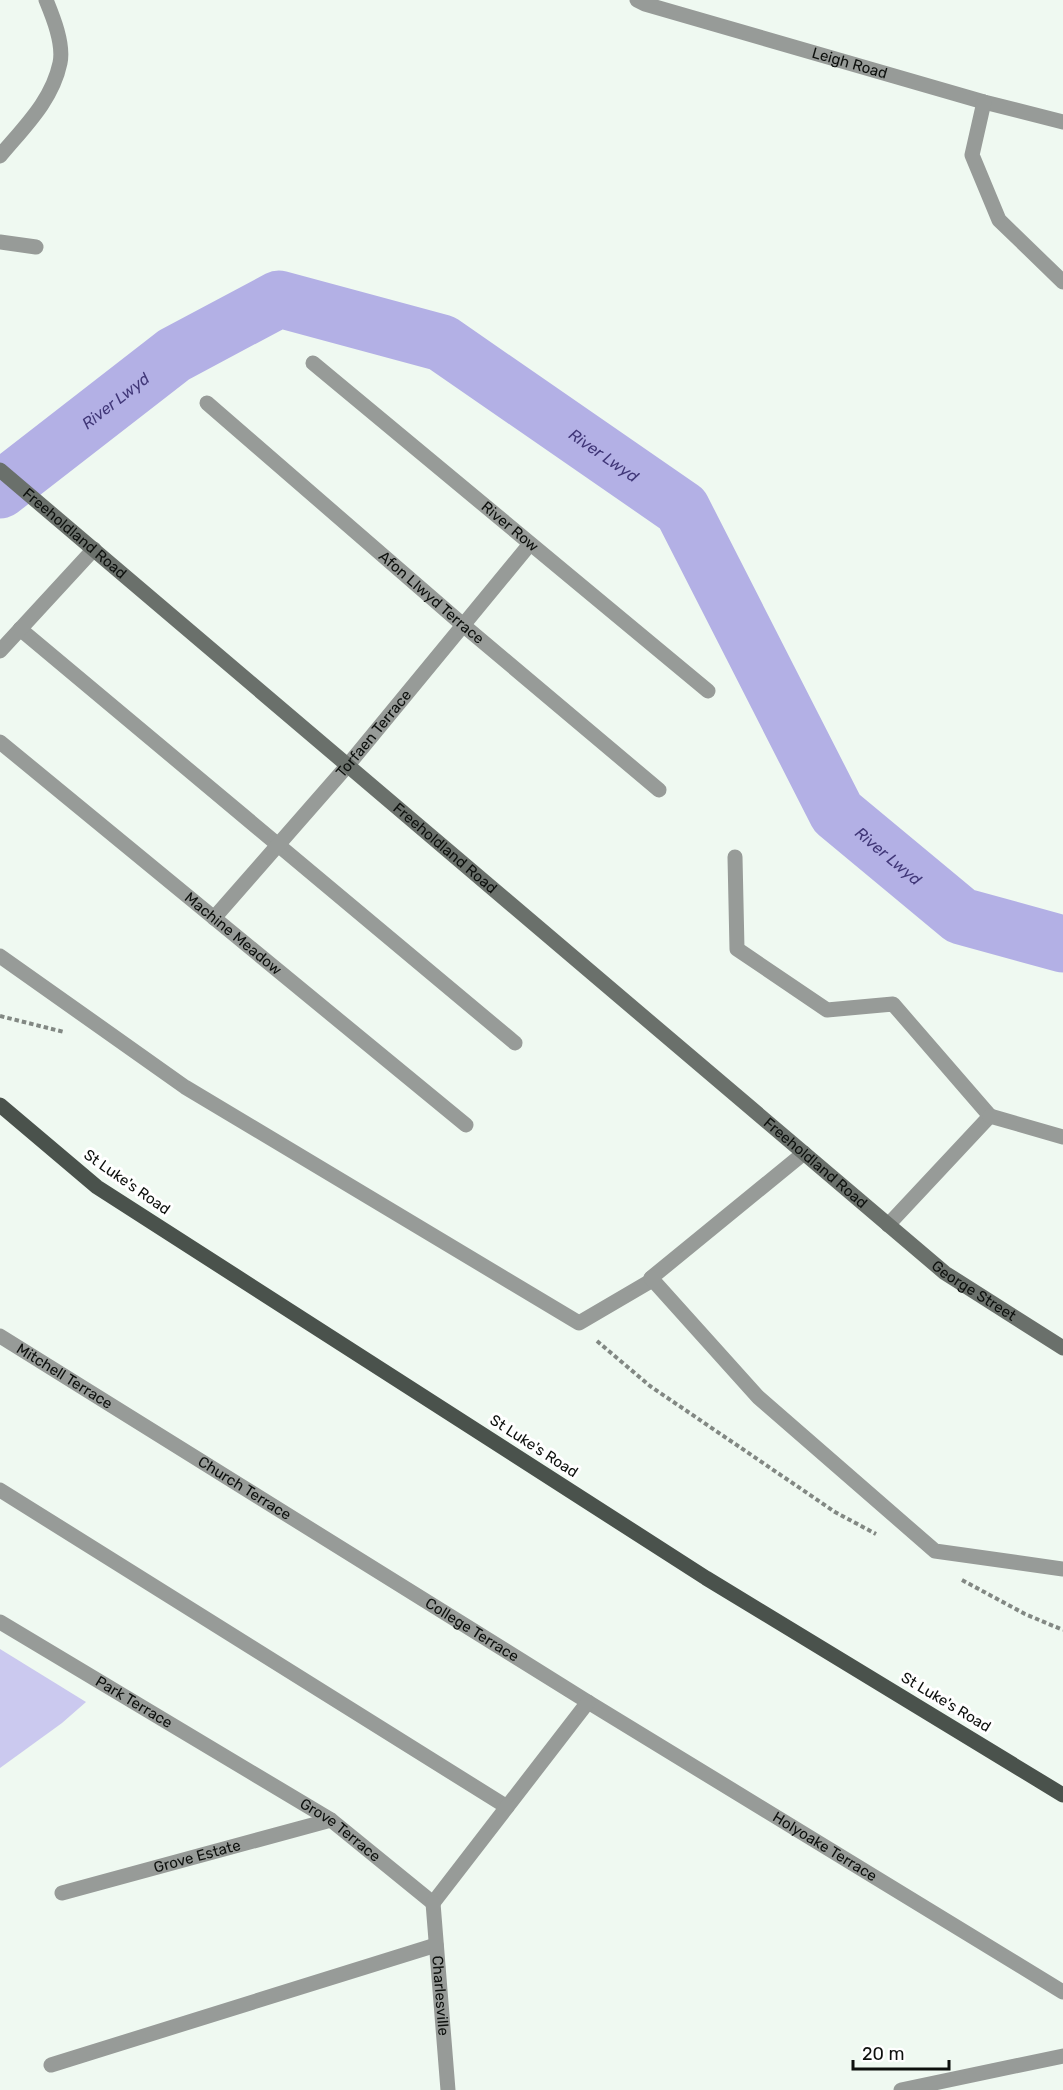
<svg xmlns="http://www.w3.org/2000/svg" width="1063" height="2090" viewBox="0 0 1063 2090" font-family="Rubik,sans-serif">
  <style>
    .green { fill: #cbc9ef }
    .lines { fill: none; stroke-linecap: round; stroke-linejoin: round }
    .river { stroke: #b3b0e5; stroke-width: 57 }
    .path { stroke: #828883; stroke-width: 4; stroke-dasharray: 4.5 3; stroke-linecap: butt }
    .lane { stroke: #979b98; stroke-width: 15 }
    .street { stroke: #979b98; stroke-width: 15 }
    .secondary { stroke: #6a706b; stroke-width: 15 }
    .primary { stroke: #4a524c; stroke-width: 15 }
    .labels { text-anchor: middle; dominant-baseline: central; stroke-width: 6; stroke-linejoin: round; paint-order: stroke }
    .street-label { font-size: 15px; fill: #0d100d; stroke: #fff }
    .water-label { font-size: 16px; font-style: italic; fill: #413778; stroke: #fff }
  </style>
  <rect width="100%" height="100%" fill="#eff9f1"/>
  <polygon class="green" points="0,1649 86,1702 62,1723 0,1768"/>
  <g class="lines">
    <path class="river" id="s1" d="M0,490L174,355L279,299L442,343L682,509L837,813L961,916L1063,944"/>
    <g class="path">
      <polyline points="0,1016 64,1032"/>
      <polyline points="597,1341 650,1386 835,1512 876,1534"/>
      <polyline points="962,1580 1025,1614 1063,1630"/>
    </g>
    <g class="lane">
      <path d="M0,156C24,127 52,101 60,63C64,44 53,17 46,0"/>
      <polyline points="20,629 515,1043"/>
      <polyline points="0,956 185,1087 579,1323 649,1282 651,1278"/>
      <polyline points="0,1490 507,1807"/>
      <polyline points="51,2065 436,1945"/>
    </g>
    <g class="street">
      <path id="s2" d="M637,0L645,4L984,102L1063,122"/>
      <polyline points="984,102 972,155 999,220 1063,282"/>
      <polyline points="0,242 36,247"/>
      <path id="s3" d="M313,363L708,691"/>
      <path id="s4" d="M207,403L463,625L659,790"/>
      <polyline points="0,651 94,549"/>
      <path id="s5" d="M0,742L466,1125"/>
      <polyline points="735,857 737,949 827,1010 893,1004 990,1116 888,1225"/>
      <path id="s6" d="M214,918L348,765L530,544"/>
      <polyline points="990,1116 1063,1137"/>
      <polyline points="804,1153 651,1278 758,1397 935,1551 1063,1569"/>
      <path id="s7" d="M0,1336L588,1702L1063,1992"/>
      <path id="s8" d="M0,1622L331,1820L433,1903"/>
      <path id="s9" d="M62,1893L331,1820"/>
      <polyline points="433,1903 588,1702"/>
      <path id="s10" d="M433,1903L448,2090"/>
      <polyline points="901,2090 1063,2056"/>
    </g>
    <path class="secondary" id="s11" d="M0,470L945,1273L1063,1348"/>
    <polyline class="primary" points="0,1105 97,1187 706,1578 1063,1795"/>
  </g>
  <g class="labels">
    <g class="street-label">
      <text stroke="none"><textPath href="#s2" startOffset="222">Leigh Road</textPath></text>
      <text stroke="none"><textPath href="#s3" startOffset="256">River Row</textPath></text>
      <text stroke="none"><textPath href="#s11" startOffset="98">Freeholdland Road</textPath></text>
      <text stroke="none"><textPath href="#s4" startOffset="297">Afon Llwyd Terrace</textPath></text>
      <text stroke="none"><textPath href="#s6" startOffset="244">Torfaen Terrace</textPath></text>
      <text stroke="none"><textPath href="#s11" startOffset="584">Freeholdland Road</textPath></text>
      <text stroke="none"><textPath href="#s5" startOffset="302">Machine Meadow</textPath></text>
      <text stroke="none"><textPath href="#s11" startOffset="1070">Freeholdland Road</textPath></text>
      <text transform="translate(127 1182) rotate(35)">St Luke's Road</text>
      <text stroke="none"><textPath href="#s11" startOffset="1274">George Street</textPath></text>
      <text stroke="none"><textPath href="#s7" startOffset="76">Mitchell Terrace</textPath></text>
      <text transform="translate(534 1446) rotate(33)">St Luke's Road</text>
      <text stroke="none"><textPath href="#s7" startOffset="288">Church Terrace</textPath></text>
      <text stroke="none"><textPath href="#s7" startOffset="556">College Terrace</textPath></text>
      <text transform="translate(946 1702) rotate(31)">St Luke's Road</text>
      <text stroke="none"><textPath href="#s8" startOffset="156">Park Terrace</textPath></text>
      <text stroke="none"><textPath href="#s8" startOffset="399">Grove Terrace</textPath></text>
      <text stroke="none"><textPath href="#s7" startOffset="970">Holyoake Terrace</textPath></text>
      <text stroke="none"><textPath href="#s9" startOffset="140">Grove Estate</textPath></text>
      <text stroke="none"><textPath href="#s10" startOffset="93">Charlesville</textPath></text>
    </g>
    <g class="water-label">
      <text stroke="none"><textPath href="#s1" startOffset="146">River Lwyd</textPath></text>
      <text stroke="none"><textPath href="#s1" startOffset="705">River Lwyd</textPath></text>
      <text stroke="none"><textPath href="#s1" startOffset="1208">River Lwyd</textPath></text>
    </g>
  </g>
  <path d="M853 2060v9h96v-9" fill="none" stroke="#0d100d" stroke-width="3"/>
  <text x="862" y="2060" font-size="18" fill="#0d100d" stroke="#ffffff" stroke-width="4.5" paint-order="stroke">20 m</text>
</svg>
